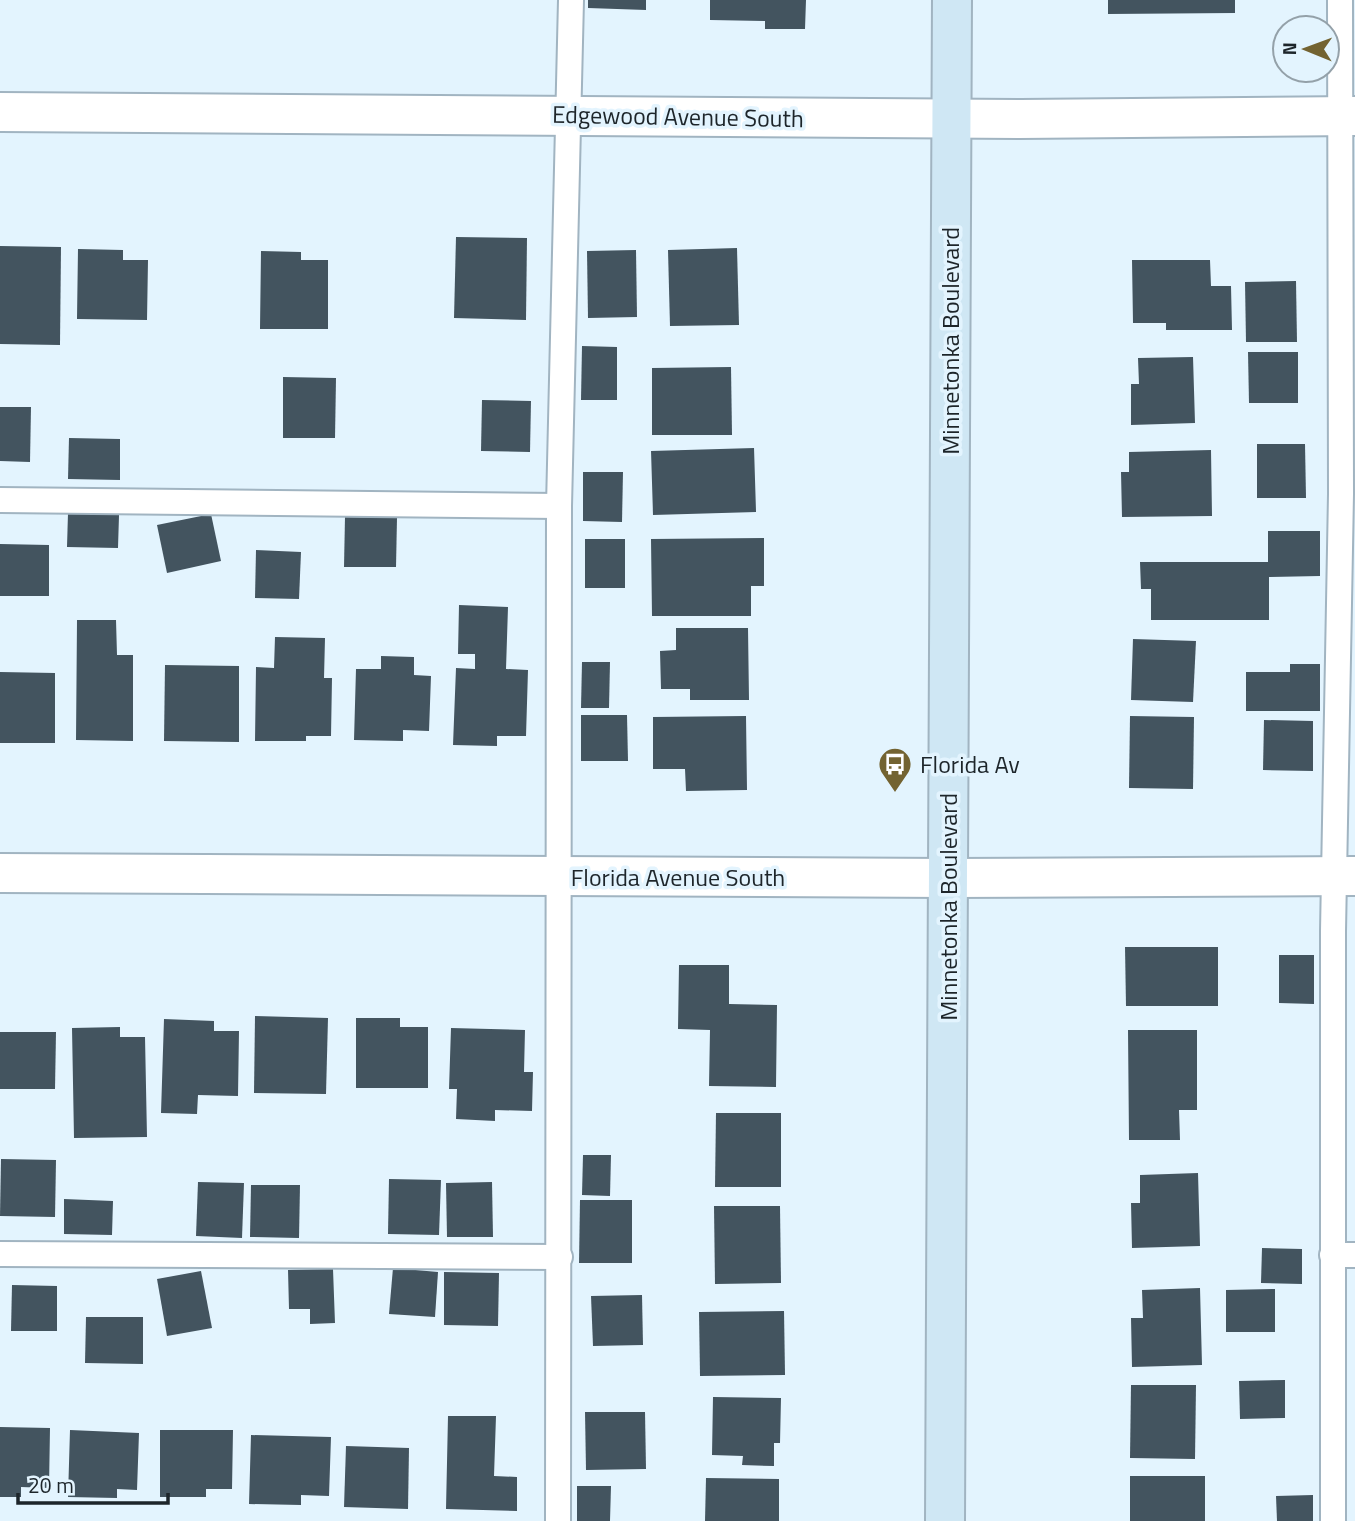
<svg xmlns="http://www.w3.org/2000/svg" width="1355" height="1521" viewBox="0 0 1355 1521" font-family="'Titillium Web',sans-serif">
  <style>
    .building { fill: #43545f }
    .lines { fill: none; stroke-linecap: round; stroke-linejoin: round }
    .service-casing { stroke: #a1b4c1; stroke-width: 28 }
    .minor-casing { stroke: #a1b4c1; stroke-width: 42 }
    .secondary-casing { stroke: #a1b4c1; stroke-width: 42 }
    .service { stroke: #fff; stroke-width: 24 }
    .minor { stroke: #fff; stroke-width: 38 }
    .secondary { stroke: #cfe7f4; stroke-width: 38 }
    .labels { text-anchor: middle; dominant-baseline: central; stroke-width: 7; stroke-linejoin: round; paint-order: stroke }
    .street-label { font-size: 24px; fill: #1d252a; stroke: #e3f4fe }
    .poi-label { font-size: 24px; fill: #1d252a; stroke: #e3f4fe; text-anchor: start }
  </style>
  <rect width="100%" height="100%" fill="#e3f4fe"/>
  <g class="building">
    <polygon points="588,0 646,0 646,10 588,8"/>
    <polygon points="710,0 806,0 805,29 765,29 765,21 710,20"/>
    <polygon points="1108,0 1235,0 1235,13 1108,14"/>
    <polygon points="456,237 527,238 526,320 454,318"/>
    <polygon points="0,246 61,247 60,345 0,344"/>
    <polygon points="737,248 739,325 670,326 668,250"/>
    <polygon points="78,249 123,250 123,260 148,260 147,320 77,319"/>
    <polygon points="636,250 637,317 588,318 587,251"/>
    <polygon points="261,251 301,252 301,260 328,260 328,329 260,329"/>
    <polygon points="1132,260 1210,260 1211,286 1231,286 1232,330 1166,330 1166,323 1133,323"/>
    <polygon points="1296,281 1297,342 1246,342 1245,282"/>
    <polygon points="582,346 617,347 617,400 581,400"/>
    <polygon points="1248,352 1298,352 1298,403 1249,403"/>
    <polygon points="1193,357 1195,423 1131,425 1131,384 1139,384 1138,358"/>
    <polygon points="731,367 732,435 652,435 652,368"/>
    <polygon points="283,377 336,378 335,438 283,438"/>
    <polygon points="482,400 531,401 530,452 481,451"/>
    <polygon points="0,407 31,407 30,462 0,461"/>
    <polygon points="69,438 120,439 120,480 68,479"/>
    <polygon points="1257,444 1305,444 1306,498 1257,498"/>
    <polygon points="754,448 756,512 653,515 651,451"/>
    <polygon points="1211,450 1212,516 1122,517 1121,472 1129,472 1129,452"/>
    <polygon points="583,472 623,472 622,522 583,521"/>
    <polygon points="68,513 119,515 118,548 67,547"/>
    <polygon points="211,514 221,561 167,573 157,525"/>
    <polygon points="345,517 397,518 396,567 344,567"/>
    <polygon points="1268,531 1320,531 1320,576 1269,577 1269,620 1151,620 1151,589 1141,589 1140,562 1268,562"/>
    <polygon points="764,538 764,586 751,586 751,616 652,616 651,539"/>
    <rect x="585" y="539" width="40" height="49"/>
    <polygon points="0,544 49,545 49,596 0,596"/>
    <polygon points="256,550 301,552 299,599 255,598"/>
    <polygon points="459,605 508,607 506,669 528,670 526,736 497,736 497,746 453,745 456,668 475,669 475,654 458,654"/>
    <polygon points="77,620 116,620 117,655 133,655 133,741 76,740"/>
    <polygon points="676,628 748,628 749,700 690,700 690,689 661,689 660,651 676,650"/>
    <polygon points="275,637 325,638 324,678 332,678 331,736 306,736 306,741 255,741 256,667 274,668"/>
    <polygon points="1133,639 1196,641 1193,702 1131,700"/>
    <polygon points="381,656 414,657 414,675 431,676 429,731 403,730 403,741 354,740 356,669 381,669"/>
    <polygon points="582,662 610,662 609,708 581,708"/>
    <polygon points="1290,664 1320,664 1320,711 1246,711 1246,672 1290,672"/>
    <polygon points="165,665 239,666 239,742 164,741"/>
    <polygon points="0,672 55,673 55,743 0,743"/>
    <polygon points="581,715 627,715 628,761 581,761"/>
    <polygon points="746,716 747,790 686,791 685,769 653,769 653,717"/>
    <polygon points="1130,716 1194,717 1193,789 1129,788"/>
    <polygon points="1264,720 1313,721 1313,771 1263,770"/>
    <polygon points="1125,947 1218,947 1218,1006 1126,1006"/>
    <polygon points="1279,955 1314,955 1314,1004 1279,1003"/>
    <polygon points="679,965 729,965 729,1004 777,1005 776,1087 709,1086 710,1030 678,1029"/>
    <polygon points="255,1016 328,1018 326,1094 254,1093"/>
    <polygon points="356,1018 400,1018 400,1027 428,1027 428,1088 356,1088"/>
    <polygon points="164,1019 214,1021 214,1031 239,1031 238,1096 198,1095 197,1114 161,1113"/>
    <polygon points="120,1027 120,1037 145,1037 147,1137 74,1138 72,1028"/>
    <polygon points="451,1028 525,1030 524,1072 533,1072 532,1111 495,1110 495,1121 456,1119 457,1089 449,1089"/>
    <polygon points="1128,1030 1197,1030 1197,1110 1179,1110 1180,1140 1129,1140"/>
    <polygon points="0,1032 56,1032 55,1089 0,1089"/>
    <polygon points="716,1113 781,1113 781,1187 715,1187"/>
    <polygon points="583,1155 611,1155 610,1196 582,1195"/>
    <polygon points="1,1159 56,1160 55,1217 0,1216"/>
    <polygon points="1198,1173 1200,1246 1132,1248 1131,1203 1140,1203 1140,1175"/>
    <polygon points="389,1179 441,1180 439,1235 388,1234"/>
    <polygon points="198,1182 244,1183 242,1238 196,1236"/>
    <polygon points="492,1182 493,1237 447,1237 446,1183"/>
    <polygon points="251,1185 300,1185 299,1238 250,1237"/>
    <polygon points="64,1199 113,1201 112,1235 64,1234"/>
    <polygon points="580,1200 632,1200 632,1263 579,1263"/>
    <polygon points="714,1206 780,1206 781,1283 715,1284"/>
    <polygon points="1262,1248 1302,1249 1302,1284 1261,1283"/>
    <polygon points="393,1268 438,1272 435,1317 389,1314"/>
    <polygon points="333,1269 335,1323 310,1324 310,1309 289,1309 288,1270"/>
    <polygon points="201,1271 212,1328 167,1336 157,1279"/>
    <polygon points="444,1272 499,1273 498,1326 444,1325"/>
    <polygon points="12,1285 57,1286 57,1331 11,1331"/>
    <polygon points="1200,1288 1202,1365 1132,1367 1131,1318 1143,1318 1142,1290"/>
    <polygon points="1275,1289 1275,1332 1226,1332 1226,1290"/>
    <polygon points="642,1295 643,1345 593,1346 591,1296"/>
    <polygon points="784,1311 785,1375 700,1376 699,1312"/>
    <polygon points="86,1317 143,1317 143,1364 85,1363"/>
    <polygon points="1285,1380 1285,1418 1240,1419 1239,1381"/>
    <polygon points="1131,1385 1196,1385 1195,1459 1130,1458"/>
    <polygon points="713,1397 781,1398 780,1443 774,1443 774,1466 742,1465 743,1456 712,1455"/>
    <polygon points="585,1412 645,1412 646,1469 586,1470"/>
    <polygon points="448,1416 496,1416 494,1476 517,1477 517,1511 446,1509"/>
    <polygon points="0,1427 50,1428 49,1488 21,1487 21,1497 0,1497"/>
    <polygon points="70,1430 139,1433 137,1490 117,1489 117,1498 68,1497"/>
    <polygon points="160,1430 233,1430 232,1489 206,1489 206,1497 160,1497"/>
    <polygon points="251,1435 331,1437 329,1496 301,1495 301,1505 249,1504"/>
    <polygon points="346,1446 409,1448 408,1509 344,1507"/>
    <rect x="1130" y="1476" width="75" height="45"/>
    <polygon points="706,1478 779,1479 779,1521 705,1521"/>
    <polygon points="577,1486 611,1486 610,1521 577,1521"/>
    <polygon points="1313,1495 1313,1521 1277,1521 1276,1496"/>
  </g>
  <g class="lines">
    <defs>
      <g id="service">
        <polyline points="0,500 559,506"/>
        <polyline points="0,1254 560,1257"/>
        <polyline points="1332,1255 1355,1255"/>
        <polyline points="558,1521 559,506 571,0"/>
        <polyline points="1333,1521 1333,931 1341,494 1340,0"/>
      </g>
      <g id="minor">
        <polyline points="0,112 1020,119 1355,116"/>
        <polyline points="0,873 948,878 1355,876"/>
      </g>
      <polyline id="secondary" points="945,1521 952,0"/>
    </defs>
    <use href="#service" class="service-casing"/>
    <use href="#minor" class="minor-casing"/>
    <use href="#secondary" class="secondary-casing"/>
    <use href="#service" class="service"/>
    <use href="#minor" class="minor"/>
    <use href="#secondary" class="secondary"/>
  </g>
  <defs>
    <symbol id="bus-pin" viewBox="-11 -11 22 30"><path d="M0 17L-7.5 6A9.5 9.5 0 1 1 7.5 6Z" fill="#736331" stroke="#e3f4fe"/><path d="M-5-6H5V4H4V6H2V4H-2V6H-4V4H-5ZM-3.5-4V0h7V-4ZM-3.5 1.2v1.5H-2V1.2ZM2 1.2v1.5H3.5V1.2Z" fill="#fff"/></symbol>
  </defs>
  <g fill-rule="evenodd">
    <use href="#bus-pin" x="876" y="745" width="38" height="52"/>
  </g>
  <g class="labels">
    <g class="street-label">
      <text transform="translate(678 116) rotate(1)">Edgewood Avenue South</text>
      <text transform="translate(950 341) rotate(-90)">Minnetonka Boulevard</text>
      <text x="678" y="877">Florida Avenue South</text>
      <text transform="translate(948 907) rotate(-90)">Minnetonka Boulevard</text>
    </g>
    <g class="poi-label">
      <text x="920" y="764">Florida Av</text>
    </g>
  </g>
  <g transform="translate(1306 49) rotate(271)"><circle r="33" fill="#e3f4fe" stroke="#94a1a9" stroke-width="2"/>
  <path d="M0-5L12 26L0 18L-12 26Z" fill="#736331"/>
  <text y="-10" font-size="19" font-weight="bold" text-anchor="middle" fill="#1d252a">N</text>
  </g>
  <path d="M18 1493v10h150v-10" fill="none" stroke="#1d252a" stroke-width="3.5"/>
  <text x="28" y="1493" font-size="21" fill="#1d252a" stroke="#e3f4fe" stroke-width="5" paint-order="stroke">20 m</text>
</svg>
